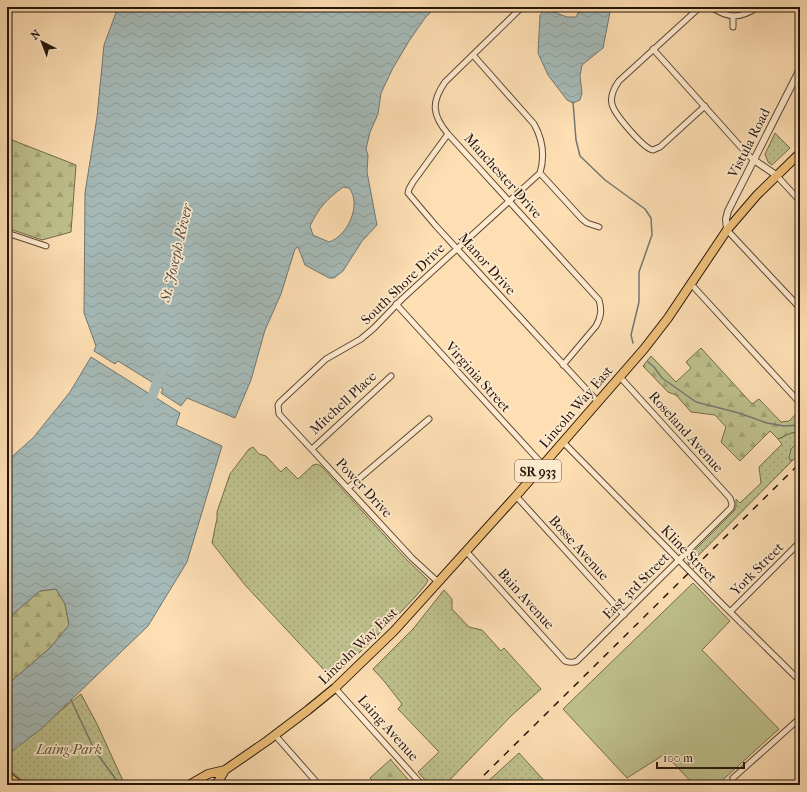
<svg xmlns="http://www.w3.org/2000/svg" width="807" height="792" font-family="'IM FELL French Canon',serif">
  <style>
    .grass { fill: url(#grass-dots); stroke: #726c4c }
    .forest { fill: url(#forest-firs); stroke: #726c4c }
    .pitch { fill: #bfc28e; stroke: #726c4c }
    .water { fill: url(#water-waves); stroke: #727873; fill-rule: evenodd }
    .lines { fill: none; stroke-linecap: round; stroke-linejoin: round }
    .stream { stroke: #727873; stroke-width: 1.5 }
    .river { stroke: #a5bab8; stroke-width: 10 }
    .minor-casing { stroke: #5c4835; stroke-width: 7 }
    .tertiary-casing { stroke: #5c4835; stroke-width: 8 }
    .primary-casing { stroke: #26150b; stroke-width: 10 }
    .trunk-casing { stroke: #26150b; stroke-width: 11 }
    .minor { stroke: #feeace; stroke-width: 5 }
    .tertiary { stroke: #feeace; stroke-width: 6 }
    .primary { stroke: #efc07a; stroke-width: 8 }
    .trunk { stroke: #efc07a; stroke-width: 9 }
    .rail { stroke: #26150b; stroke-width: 1.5; stroke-dasharray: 7 7; stroke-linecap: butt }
    .labels { text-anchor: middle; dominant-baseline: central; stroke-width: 3.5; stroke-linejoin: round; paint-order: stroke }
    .shield { fill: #feeace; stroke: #675546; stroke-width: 1 }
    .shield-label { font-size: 13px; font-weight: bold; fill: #26150b }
    .street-label { font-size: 14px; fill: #26150b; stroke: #feeace }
    .park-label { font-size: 14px; font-style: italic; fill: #5c5239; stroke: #feeace }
    .water-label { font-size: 15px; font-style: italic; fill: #524f48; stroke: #feeace }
  </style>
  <defs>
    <pattern id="grass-dots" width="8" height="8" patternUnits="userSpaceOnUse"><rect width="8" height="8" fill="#bfc28e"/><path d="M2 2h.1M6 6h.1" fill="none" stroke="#a4a679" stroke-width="1.8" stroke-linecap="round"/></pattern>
    <pattern id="forest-firs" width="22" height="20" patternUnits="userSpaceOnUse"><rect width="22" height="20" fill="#bfc28e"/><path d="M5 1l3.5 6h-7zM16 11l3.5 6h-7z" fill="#a4a679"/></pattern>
    <pattern id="water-waves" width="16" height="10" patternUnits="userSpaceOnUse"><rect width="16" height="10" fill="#a5bab8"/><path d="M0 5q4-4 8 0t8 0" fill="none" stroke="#8e9f9d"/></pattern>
  </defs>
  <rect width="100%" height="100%" fill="#fedfb4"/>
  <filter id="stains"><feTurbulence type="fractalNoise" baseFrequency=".005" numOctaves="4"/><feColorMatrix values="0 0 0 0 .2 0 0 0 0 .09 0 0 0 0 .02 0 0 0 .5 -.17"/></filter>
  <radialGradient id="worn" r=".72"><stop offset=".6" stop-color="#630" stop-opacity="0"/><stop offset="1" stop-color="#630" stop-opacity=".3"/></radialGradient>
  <path class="grass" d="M 775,133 L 790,148 L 772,165 L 768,162 L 765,154 Z
    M 800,431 L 800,440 L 791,449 L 790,460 L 793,460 L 689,565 L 687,559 L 688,557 L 734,511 L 736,507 L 736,499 L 740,503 L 761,483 L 759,467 L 782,444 L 778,439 L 791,433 Z
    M 253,447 L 259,454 L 266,456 L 281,472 L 286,467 L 298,479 L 313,465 L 317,464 L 321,466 L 406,559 L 428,580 C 427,589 355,657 343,668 L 340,669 L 335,665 L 326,672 L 245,585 L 212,543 L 217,518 L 217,512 L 230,474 L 249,449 Z
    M 444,590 L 452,599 L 452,609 L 469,627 L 482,630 L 501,651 L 504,648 L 541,689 L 511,716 L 445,785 L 429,785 L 418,772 L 439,752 L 398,709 L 402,704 L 384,681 L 373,669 L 413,629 Z
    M 81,694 L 97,724 L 124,783 L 127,785 L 28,785 L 7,768 L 7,754 Z
    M 519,753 L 548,785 L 484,785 Z"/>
  <path class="forest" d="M 7,138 L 76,165 L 71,232 L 42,240 L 7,228 Z
    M 701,348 L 752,404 L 759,399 L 781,422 L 789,421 L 800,410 L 800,431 L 791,433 L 778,439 L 770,431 L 740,461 L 721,442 L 726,427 L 715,415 L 691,412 L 676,395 L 668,392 L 643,366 L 651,356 L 676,382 L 691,368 L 686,362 Z
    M 800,440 L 800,454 L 793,460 L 790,460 L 789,458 L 791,449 Z
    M 56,589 L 65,604 L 69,625 L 51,647 L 7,685 L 7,622 L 14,613 L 40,591 Z
    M 391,759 L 391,760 L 413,785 L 376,785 L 370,778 Z"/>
  <path class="pitch" d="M 693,583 L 730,621 L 702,650 L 779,729 L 717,785 L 694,785 L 665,754 L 627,778 L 563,709 Z"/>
  <path class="water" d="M 118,7 L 443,7 L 432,11 L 425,18 L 409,41 L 393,68 L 381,93 L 378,114 L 370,132 L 366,149 L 368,155 L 367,172 L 377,225 L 362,241 L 343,271 L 334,278 L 329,278 L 305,265 L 298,247 L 295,249 L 281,294 L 265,330 L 251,380 L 235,418 L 187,398 L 181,406 L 161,393 L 163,389 L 118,361 L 115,364 L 94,351 L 96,346 L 84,313 L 85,193 L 97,117 L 104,45 ZM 343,187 L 349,188 C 362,204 348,236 329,242 L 313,235 L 310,226 C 320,206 326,200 343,187 Z
    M 581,7 L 611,7 L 603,48 L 582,65 L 580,76 L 582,93 L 580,100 L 573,103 L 567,100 L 548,75 L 538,53 L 540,15 L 545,9 L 567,17 L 576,17 Z
    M 91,357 L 180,413 L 176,425 L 222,446 L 187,562 L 148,626 L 41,729 L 7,755 L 7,685 L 51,647 L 69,625 L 65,604 L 56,589 L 40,591 L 14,613 L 7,622 L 7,461 L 33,438 L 70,392 Z"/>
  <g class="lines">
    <path class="stream" d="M 573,102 L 576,140 L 580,156 L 605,180 L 645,209 L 651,218 L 652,235 L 639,272 L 639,302 L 631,335 L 633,343
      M 648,362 L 654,367 L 662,378 L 696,402 L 739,413 L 767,423 L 784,426 L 800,425
      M 71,700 L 95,751 L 115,778 L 119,785"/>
    <path class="river" d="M 148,408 L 161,372"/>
    <defs>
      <path id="minor" d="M 522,7 L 445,82 C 431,102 432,115 448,134 L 599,300 C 602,310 601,317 596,326 L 563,365
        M 700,7 L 619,81 C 614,88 610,96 612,104 C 614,114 644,149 653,150 L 660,147 L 705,106
        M 711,7 C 729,19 740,19 758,7
        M 733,27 L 733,17
        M 653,49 L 748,155 L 754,160
        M 448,134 L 413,182 L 409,189 L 408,193 L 436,226 L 598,402
        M 540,173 L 582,219 L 587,223 L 599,227
        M 776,175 L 800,201
        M 727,230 L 800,308
        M 7,233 L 46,246
        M 691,284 L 800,403
        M 396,304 L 543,465
        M 563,442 L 718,600 L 800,681
        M 312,449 L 391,376
        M 348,488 L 429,419
        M 516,496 L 624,615
        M 466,551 L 565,661 C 570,663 573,663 577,661 L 731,508 L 732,504 L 730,498 L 620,377
        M 438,582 L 412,558 L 279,414 L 278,405 L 280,402 L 326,359 L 361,339 L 374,328 L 402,299 L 540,173 C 545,156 543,140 534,124 L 473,55
        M 730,612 L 800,542
        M 335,688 L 422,785
        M 275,735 L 319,785
        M 733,778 L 800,718"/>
      <path id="tertiary" d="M 754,160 L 776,175
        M 727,230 L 726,219 L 728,211 L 800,69"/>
      <path id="primary" d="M 189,785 L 208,774 L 225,770 L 267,741 L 308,710 L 335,688 L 394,631 L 516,496 L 644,349 L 668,318 L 727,230 L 757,195 L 800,153
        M 214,785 L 218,782 L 225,770"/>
      <path id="trunk" d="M 7,776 L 18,785"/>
    </defs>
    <use href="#minor" class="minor-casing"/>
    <use href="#tertiary" class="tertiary-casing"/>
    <use href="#primary" class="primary-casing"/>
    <use href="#trunk" class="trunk-casing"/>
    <use href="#minor" class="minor"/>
    <use href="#tertiary" class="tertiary"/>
    <use href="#primary" class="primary"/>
    <use href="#trunk" class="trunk"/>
    <path class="rail" d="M 474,785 L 800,463"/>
  </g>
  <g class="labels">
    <rect class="shield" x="515" y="460" width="46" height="22" rx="3"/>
    <g class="shield-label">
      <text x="538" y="471">SR 933</text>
    </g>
    <g class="street-label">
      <text transform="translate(749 143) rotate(-63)">Vistula Road</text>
      <text transform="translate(503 176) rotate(48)">Manchester Drive</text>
      <text transform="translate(487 264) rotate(48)">Manor Drive</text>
      <text transform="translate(403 284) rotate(-44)">South Shore Drive</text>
      <text transform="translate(478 377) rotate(48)">Virginia Street</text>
      <text transform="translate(343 403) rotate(-43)">Mitchell Place</text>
      <text transform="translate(576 407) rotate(-49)">Lincoln Way East</text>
      <text transform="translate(686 432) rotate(48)">Roseland Avenue</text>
      <text transform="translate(364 488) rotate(47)">Power Drive</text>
      <text transform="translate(579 548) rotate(48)">Bosse Avenue</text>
      <text transform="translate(689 554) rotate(46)">Kline Street</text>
      <text transform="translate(757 569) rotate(-45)">York Street</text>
      <text transform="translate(636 586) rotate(-45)">East 3rd Street</text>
      <text transform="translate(526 599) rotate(48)">Bain Avenue</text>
      <text transform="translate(358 646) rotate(-44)">Lincoln Way East</text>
      <text transform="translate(388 728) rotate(48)">Laing Avenue</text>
    </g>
    <g class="park-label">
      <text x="69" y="749">Laing Park</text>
    </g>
    <g class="water-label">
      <text transform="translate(176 253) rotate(-77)">St. Joseph River</text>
    </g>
  </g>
  <rect width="807" height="792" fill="none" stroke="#fedfb4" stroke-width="24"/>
  <rect x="8" y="8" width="791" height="776" fill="none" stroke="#26150b" stroke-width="2"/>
  <rect x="12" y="12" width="783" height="768" fill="none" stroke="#26150b"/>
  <g transform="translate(42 42) rotate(318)" stroke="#feeace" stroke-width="3" paint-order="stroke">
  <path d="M0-3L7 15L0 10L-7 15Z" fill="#26150b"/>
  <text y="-6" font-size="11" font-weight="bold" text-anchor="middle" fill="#26150b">N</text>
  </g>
  <path d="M657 762v6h87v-6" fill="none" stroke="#26150b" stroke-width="2"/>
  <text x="663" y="762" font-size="12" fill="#26150b" stroke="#feeace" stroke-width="3" paint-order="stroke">100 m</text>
  <rect width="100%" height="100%" filter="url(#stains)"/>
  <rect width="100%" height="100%" fill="url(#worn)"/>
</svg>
